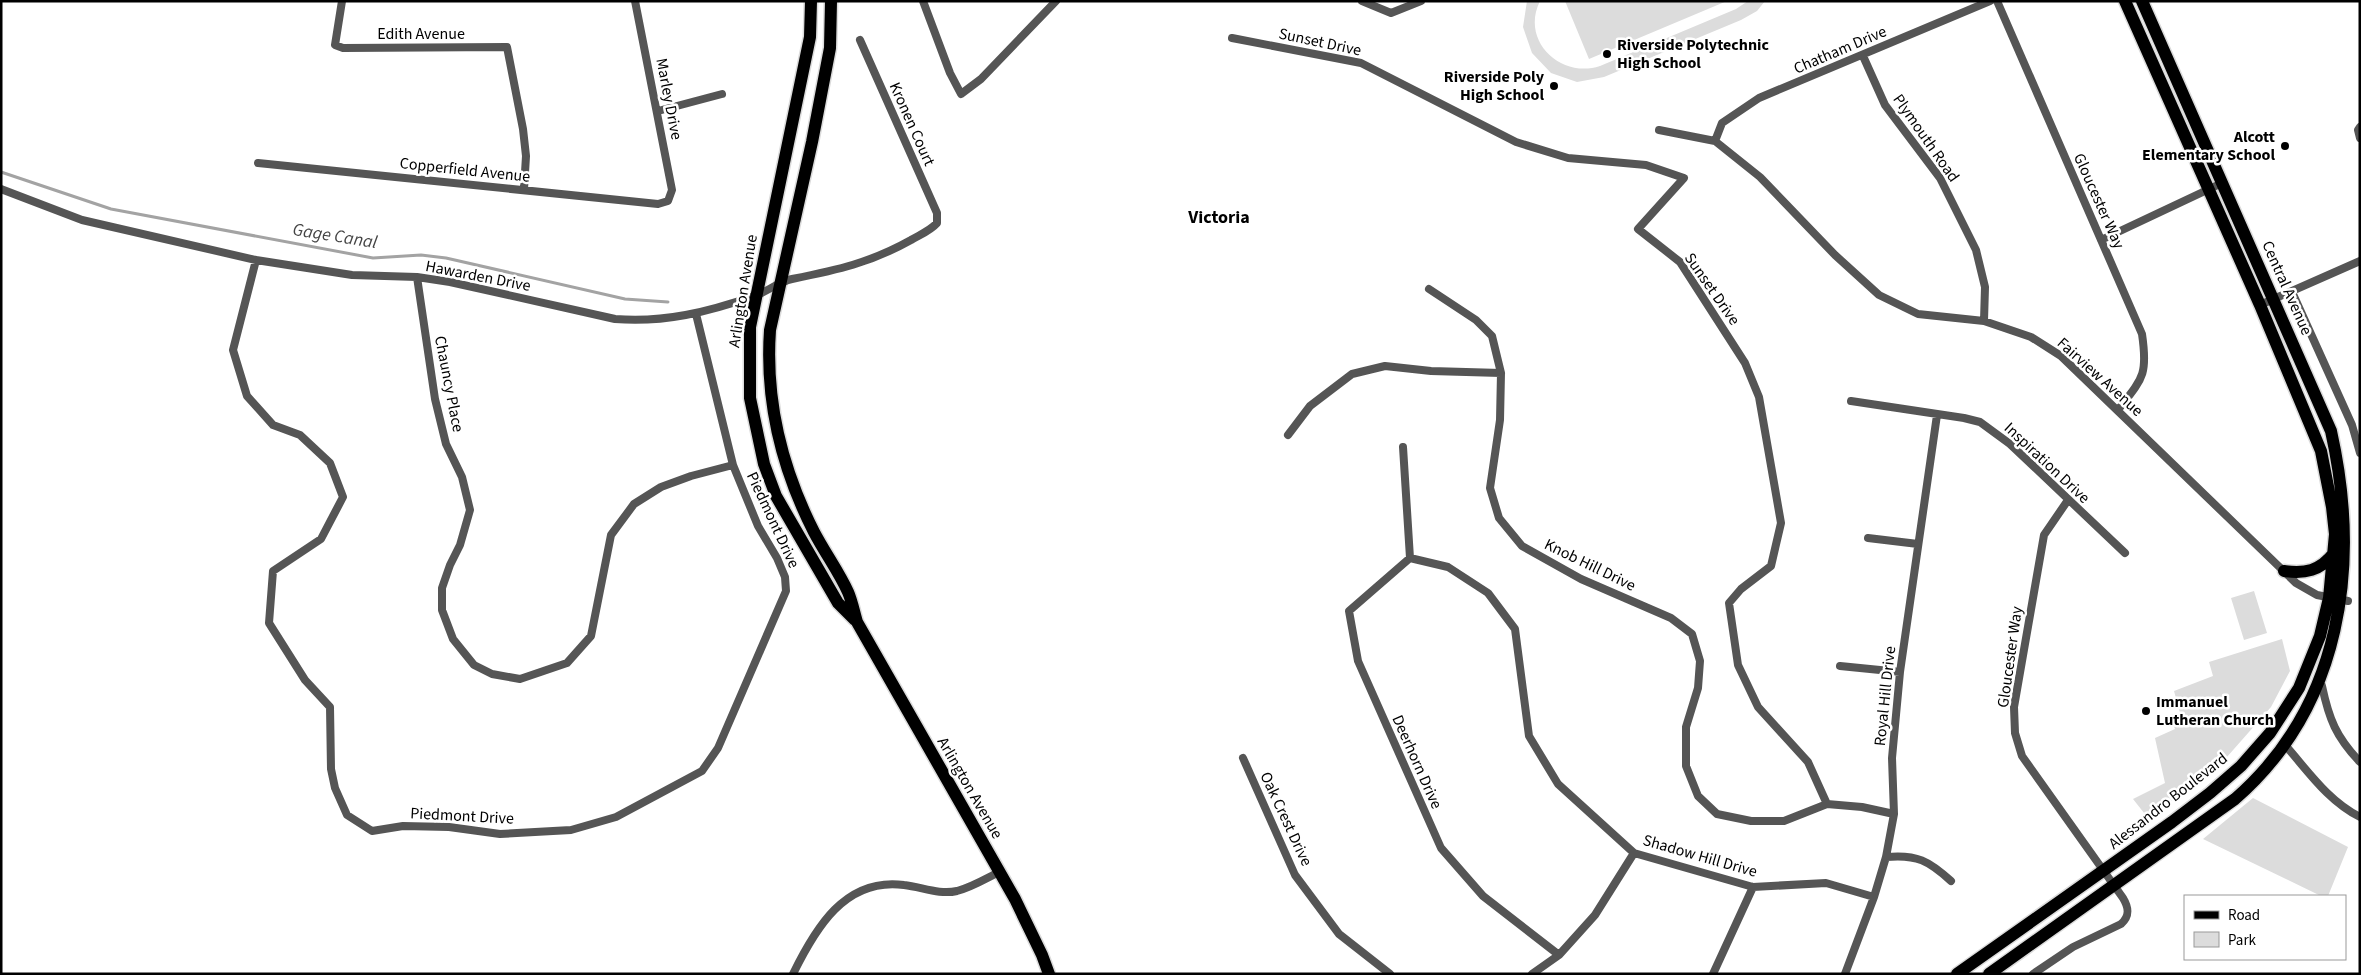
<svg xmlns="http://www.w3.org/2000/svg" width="2361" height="975" font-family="'Source Sans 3',sans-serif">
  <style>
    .green { fill: #dcdcdc }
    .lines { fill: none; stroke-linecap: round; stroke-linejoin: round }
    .stream { stroke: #a3a3a3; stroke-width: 3 }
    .primary-casing { stroke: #dbdbdb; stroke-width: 15 }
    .minor { stroke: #555; stroke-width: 8 }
    .primary { stroke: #000; stroke-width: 12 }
    .poi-dot { fill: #000; stroke: #fff; stroke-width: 2 }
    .labels { text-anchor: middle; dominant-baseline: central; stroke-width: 5; stroke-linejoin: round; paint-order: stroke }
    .street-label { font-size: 16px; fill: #000; stroke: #fff }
    .poi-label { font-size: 16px; font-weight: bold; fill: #000; stroke: #fff; text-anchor: start }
    .neighbourhood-label { font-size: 18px; font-weight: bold; fill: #000; stroke: #fff }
    .water-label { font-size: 18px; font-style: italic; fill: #444; stroke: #fff }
  </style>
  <rect width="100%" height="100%" fill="#fff"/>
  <path class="green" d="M 1527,1 L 1540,1 C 1520,41 1561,79 1600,66 L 1736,9 L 1748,1 L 1765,1 L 1757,11 L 1741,20 L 1604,77 L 1577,82 L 1551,73 L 1532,53 L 1523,27 Z
    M 1565,1 L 1727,1 L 1589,59 Z
    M 2254,591 L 2267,633 L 2244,640 L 2231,598 Z
    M 2282,639 L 2290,671 L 2271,707 L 2219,766 L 2148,818 L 2133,799 L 2165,783 L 2155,738 L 2175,729 L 2170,715 L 2180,713 L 2174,691 L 2213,676 L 2209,662 Z
    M 2253,798 L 2348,847 L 2328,896 L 2321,896 L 2203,839 Z"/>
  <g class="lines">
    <path class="stream" d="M 1,172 L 111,209 L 373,258 L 421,255 L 446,258 L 625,299 L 668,302"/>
    <defs>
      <path id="primary" d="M 811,1 L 810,37 L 750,327 L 750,398 L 764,464 L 776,496 L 838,603 L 855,620
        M 831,1 L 830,48 L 812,142 L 770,330 C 765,402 782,469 814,532 C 825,553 839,572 848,592 C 852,601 854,612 857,622 L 1015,899 L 1042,955 L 1049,974
        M 2284,571 C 2305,574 2320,571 2334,553
        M 1957,974 L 2172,822 L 2210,793 L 2241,766 L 2270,733 L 2299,688 L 2320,636 L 2329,598 L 2335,534 L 2332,507 L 2321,451 L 2260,305 L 2125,1
        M 1989,974 L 2235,799 C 2342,706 2361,565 2331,431 L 2142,1"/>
    </defs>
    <use href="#primary" class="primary-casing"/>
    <path class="minor" d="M 342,1 L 335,45 L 343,48 L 507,47 L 523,129 L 526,156 L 524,189
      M 923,1 L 950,73 L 961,94 L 981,79 L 1056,1
      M 1362,1 L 1391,13 L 1421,1
      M 1997,1 L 2142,334 C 2148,375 2143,378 2118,410
      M 1232,38 L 1361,63 L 1516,142 L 1568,158 L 1646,165 L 1684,178 L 1638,229 L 1680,262 L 1745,363 L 1759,397 L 1781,523 L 1771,566 L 1741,589 L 1729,603 L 1738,665 L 1758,707 L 1808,762 L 1827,804 L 1862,807 L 1894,814
      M 1863,56 L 1885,105 L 1940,178 L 1976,250 L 1985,287 L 1984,321
      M 658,111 L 722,94
      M 2360,127 L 2358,130 L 2360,138
      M 1659,130 L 1715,141 L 1760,177 L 1835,255 L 1879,295 L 1918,314 L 1984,321 L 2031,337 L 2061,356 L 2296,583 L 2317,595 L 2348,601
      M 1715,141 L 1722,123 L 1759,98 L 1990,1
      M 258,163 L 658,204 L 668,201 L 672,190 L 635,1
      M 1,189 L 82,220 L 256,260 L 352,275 L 417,277 L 450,282 L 615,319 C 664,323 708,312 754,296 C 767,292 778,282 792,279 C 837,270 870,263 911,240 C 919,235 930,231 937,223 L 937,213 L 860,40
      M 2101,240 L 2222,183
      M 256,260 L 233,350 L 247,396 L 273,425 L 300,435 L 330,463 L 343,497 L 321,539 L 273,571 L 269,623 L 305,680 L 330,707 L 331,769 L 335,788 L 347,815 L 372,831 L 403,826 L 449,827 L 500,834 L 571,830 L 616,817 L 702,771 L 718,748 L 786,591 L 785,577 L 777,558 L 758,526 L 733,465 L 696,314
      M 417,277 L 435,399 L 446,444 L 462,477 L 470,510 L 460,545 L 450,565 L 442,588 L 442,610 L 453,639 L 474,665 L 492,674 L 520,679 L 567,663 L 591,636 L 611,535 L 634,504 L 661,487 L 691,476 L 733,465
      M 1429,289 L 1476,320 L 1492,336 L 1501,373
      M 2292,292 L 2352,425 L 2360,453
      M 2260,305 L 2360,261
      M 1851,401 L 1964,418 L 1980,422 L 2010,444 L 2125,553
      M 1288,435 L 1310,406 L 1352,374 L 1385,366 L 1431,371 L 1501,373 L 1500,420 L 1490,488 L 1499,518 L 1522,546 L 1581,579 L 1671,618 L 1692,634 L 1700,661 L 1698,688 L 1686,727 L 1686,766 L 1698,796 L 1717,814 L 1751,821 L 1784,821 L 1827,804
      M 1403,447 L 1410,558 L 1448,567 L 1488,593 L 1515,629 L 1529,736 L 1558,784 L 1634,853 L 1753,887 L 1826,883 L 1874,897
      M 1868,538 L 1918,544
      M 1410,558 L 1349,611 L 1358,661 L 1441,848 L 1483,896 L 1559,955
      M 1840,666 L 1900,672
      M 2322,686 C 2329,719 2336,737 2360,762
      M 2285,745 C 2308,771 2328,801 2360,817
      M 1243,758 L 1295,875 L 1339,934 L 1390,974
      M 1886,857 C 1917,854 1929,861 1951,881
      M 793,974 C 815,929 845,877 904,885 C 922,887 939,895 957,891 C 972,887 985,879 999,872
      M 1532,974 L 1559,955 L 1595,915 L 1634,853
      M 1713,974 L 1753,887
      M 1845,974 L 1874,897 L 1886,857 L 1894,814 L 1892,758 L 1900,672 L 1937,415
      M 2033,974 L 2073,947 L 2121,924 C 2130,916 2129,908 2123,898 L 2022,756 L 2015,733 L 2014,707 L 2044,535 L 2068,500"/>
    <use href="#primary" class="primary"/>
  </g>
  <g class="poi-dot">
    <circle cx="1607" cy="54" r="5"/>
    <circle cx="1554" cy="86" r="5"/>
    <circle cx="2285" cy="146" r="5"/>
    <circle cx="2146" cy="711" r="5"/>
  </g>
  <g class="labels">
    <g class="street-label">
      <text x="421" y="34">Edith Avenue</text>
      <text transform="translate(1320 42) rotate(12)">Sunset Drive</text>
      <text transform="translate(1840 50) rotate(-23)">Chatham Drive</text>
      <text transform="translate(669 99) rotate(79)">Marley Drive</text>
      <text transform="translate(912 124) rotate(66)">Kronen Court</text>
      <text transform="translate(1926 138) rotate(55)">Plymouth Road</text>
      <text transform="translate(465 170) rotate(6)">Copperfield Avenue</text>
      <text transform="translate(2099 201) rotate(66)">Gloucester Way</text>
      <text transform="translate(478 276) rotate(11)">Hawarden Drive</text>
      <text transform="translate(2287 288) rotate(66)">Central Avenue</text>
      <text transform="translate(1712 289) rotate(55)">Sunset Drive</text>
      <text transform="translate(743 291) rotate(-81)">Arlington Avenue</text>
      <text transform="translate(2100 377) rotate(42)">Fairview Avenue</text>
      <text transform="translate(449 384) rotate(79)">Chauncy Place</text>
      <text transform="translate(2047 463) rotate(43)">Inspiration Drive</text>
      <text transform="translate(773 520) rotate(65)">Piedmont Drive</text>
      <text transform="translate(1590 565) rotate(26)">Knob Hill Drive</text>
      <text transform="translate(2010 657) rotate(-82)">Gloucester Way</text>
      <text transform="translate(1885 696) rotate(-84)">Royal Hill Drive</text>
      <text transform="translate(1417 762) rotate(66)">Deerhorn Drive</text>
      <text transform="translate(970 788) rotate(60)">Arlington Avenue</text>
      <text transform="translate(2168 801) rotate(-38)">Alessandro Boulevard</text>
      <text transform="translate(462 816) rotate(3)">Piedmont Drive</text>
      <text transform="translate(1286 819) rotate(65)">Oak Crest Drive</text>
      <text transform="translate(1700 856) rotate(16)">Shadow Hill Drive</text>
    </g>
    <g class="poi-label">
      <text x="1617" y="45">Riverside Polytechnic<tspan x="1617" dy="18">High School</tspan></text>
      <text x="1544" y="77" text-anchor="end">Riverside Poly<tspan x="1544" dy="18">High School</tspan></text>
      <text x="2275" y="137" text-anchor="end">Alcott<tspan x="2275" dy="18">Elementary School</tspan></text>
      <text x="2156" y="702">Immanuel<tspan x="2156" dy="18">Lutheran Church</tspan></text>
    </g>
    <g class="neighbourhood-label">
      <text x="1219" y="217">Victoria</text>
    </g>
    <g class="water-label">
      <text transform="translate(335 236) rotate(9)">Gage Canal</text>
    </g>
  </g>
  <rect width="2361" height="975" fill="none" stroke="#000000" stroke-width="5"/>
  <rect x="2184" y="895" width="162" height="65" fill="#ffffff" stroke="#999999"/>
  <rect x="2194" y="911" width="25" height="8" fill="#000000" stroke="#999999"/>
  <text x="2228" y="920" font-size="15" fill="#000000">Road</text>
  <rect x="2194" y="932" width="25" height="15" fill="#dcdcdc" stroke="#999999"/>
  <text x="2228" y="945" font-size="15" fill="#000000">Park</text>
</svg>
